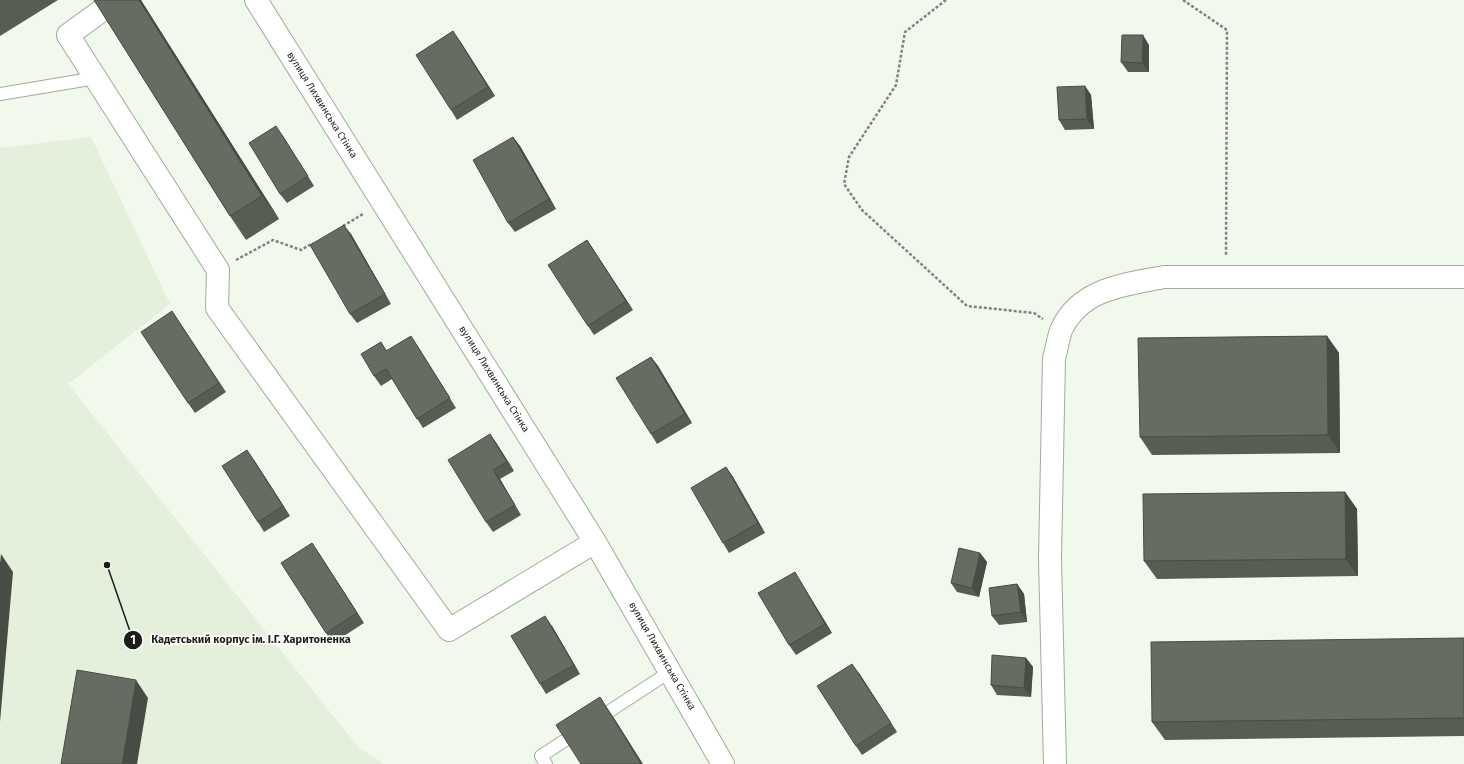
<svg xmlns="http://www.w3.org/2000/svg" width="1464" height="764" font-family="'Fira Sans',sans-serif">
  <style>
    .built { fill: #e4efdc }
    .lines { fill: none; stroke-linecap: round; stroke-linejoin: round }
    .service-casing { stroke: #a2a99d; stroke-width: 14 }
    .minor-casing { stroke: #a2a99d; stroke-width: 24 }
    .path { stroke: #7f847c; stroke-width: 2.5; stroke-dasharray: 3 2; stroke-linecap: butt }
    .service { stroke: #fff; stroke-width: 12 }
    .minor { stroke: #fff; stroke-width: 22 }
    .wall { fill: #585d53 }
    .shaded-wall { fill: #474c44 }
    .building { fill: #666c61; stroke: #474c44 }
    .labels { text-anchor: middle; dominant-baseline: central; stroke-width: 3.5; stroke-linejoin: round; paint-order: stroke }
    .street-label { font-size: 10px; fill: #1c1e1a; stroke: #fff }
    .leader { fill: none; stroke: #1c1e1a; stroke-width: 1.5 }
    .callout-dot { fill: #1c1e1a; stroke: #fff; stroke-width: 1.5 }
    .mark-label { font-size: 12px; text-anchor: middle; font-weight: bold; fill: #fff }
    .callout-label { font-size: 11px; text-anchor: middle; font-weight: bold; fill: #1c1e1a; stroke: #fff; stroke-width: 3.5; stroke-linejoin: round; paint-order: stroke }
  </style>
  <rect width="100%" height="100%" fill="#f1f9ec"/>
  <path class="built" d="M 91,137 L 170,304 L 68,384 L 358,747 L 384,764 L 0,764 L 0,148 Z"/>
  <g class="lines">
    <defs>
      <path id="service" d="M 0,94 L 96,78
        M 596,720 L 671,671
        M 546,764 L 541,756 L 579,731"/>
      <path id="minor" d="M 116,0 L 68,35 L 218,270 L 217,308 L 449,630 L 595,542
        M 256,0 L 595,542 L 723,764
        M 1055,764 L 1050,559 L 1054,358 C 1057,349 1058,337 1062,328 C 1082,288 1124,285 1164,277 L 1464,277"/>
    </defs>
    <use href="#service" class="service-casing"/>
    <use href="#minor" class="minor-casing"/>
    <path class="path" d="M 946,0 L 905,32 L 896,85 L 849,157 L 844,184 L 862,210 L 967,306 L 1034,313 L 1043,319
      M 1183,0 L 1227,30 L 1226,255
      M 343,226 L 363,214
      M 236,260 L 273,240 L 301,250 L 313,243"/>
    <use href="#service" class="service"/>
    <use href="#minor" class="minor"/>
  </g>
  <path class="wall" d="M 0,0 L 58,0 L 0,36 Z
    M 94,0 L 141,0 L 279,219 L 246,240 L 230,216 Z
    M 460,41 L 495,96 L 457,120 L 451,110 Z
    M 1149,45 L 1149,72 L 1128,72 L 1121,62 Z
    M 1085,86 L 1091,95 L 1094,129 L 1065,130 L 1059,120 Z
    M 283,136 L 314,186 L 287,203 L 280,194 Z
    M 513,137 L 520,146 L 556,209 L 515,232 L 508,223 Z
    M 351,234 L 391,304 L 357,323 L 350,314 Z
    M 587,240 L 633,310 L 594,335 L 588,326 Z
    M 172,311 L 226,392 L 195,413 L 188,403 Z
    M 1327,336 L 1339,353 L 1340,453 L 1152,455 L 1140,437 Z
    M 381,342 L 387,351 L 417,345 L 456,408 L 423,428 L 392,379 L 381,386 L 374,376 Z
    M 651,357 L 658,366 L 692,423 L 657,444 L 651,434 Z
    M 490,434 L 497,444 L 514,471 L 500,479 L 521,515 L 493,532 L 486,522 Z
    M 254,460 L 290,516 L 264,532 L 258,522 Z
    M 726,467 L 733,477 L 765,533 L 729,553 L 723,543 Z
    M 1345,492 L 1357,509 L 1358,576 L 1157,579 L 1144,561 Z
    M 312,543 L 364,623 L 333,643 L 326,633 Z
    M 980,553 L 987,562 L 979,597 L 957,592 L 951,583 Z
    M 801,582 L 832,633 L 796,655 L 789,645 Z
    M 1017,584 L 1024,594 L 1027,622 L 999,625 L 992,616 Z
    M 552,626 L 580,674 L 546,694 L 540,684 Z
    M 1464,638 L 1464,736 L 1165,740 L 1152,722 Z
    M 1026,658 L 1033,667 L 1031,697 L 997,695 L 991,685 Z
    M 859,673 L 897,732 L 862,755 L 856,746 Z"/>
  <path class="shaded-wall" d="M 139,0 L 141,0 L 142,2 L 279,219 L 262,196 Z
    M 453,31 L 460,41 L 495,96 L 488,87 Z
    M 1143,35 L 1149,45 L 1149,72 L 1142,63 Z
    M 1085,86 L 1091,95 L 1094,129 L 1087,119 Z
    M 276,126 L 283,136 L 314,186 L 308,176 Z
    M 513,137 L 520,146 L 556,209 L 549,199 Z
    M 344,225 L 351,234 L 391,304 L 385,294 Z
    M 587,240 L 593,249 L 633,310 L 626,301 Z
    M 1327,336 L 1339,353 L 1340,453 L 1328,435 Z
    M 651,357 L 658,366 L 692,423 L 685,414 Z
    M 490,434 L 497,444 L 514,471 L 507,462 Z
    M 247,450 L 254,460 L 290,516 L 283,506 Z
    M 726,467 L 733,477 L 765,533 L 758,523 Z
    M 493,470 L 500,479 L 521,515 L 515,505 Z
    M 1345,492 L 1357,509 L 1358,576 L 1346,559 Z
    M 312,543 L 319,553 L 364,623 L 357,613 Z
    M 980,553 L 987,562 L 979,597 L 972,588 Z
    M 1,554 L 13,572 L 0,722 L 0,563 Z
    M 795,572 L 801,582 L 832,633 L 825,624 Z
    M 1017,584 L 1024,594 L 1027,622 L 1021,612 Z
    M 545,616 L 552,626 L 580,674 L 574,665 Z
    M 1026,658 L 1033,667 L 1031,697 L 1024,688 Z
    M 852,664 L 859,673 L 897,732 L 891,723 Z
    M 136,680 L 148,698 L 137,764 L 122,764 Z
    M 600,697 L 616,721 L 643,764 L 641,764 Z"/>
  <path class="building" d="M 94,0 L 139,0 L 262,196 L 230,216 Z
    M 453,31 L 488,87 L 451,110 L 416,55 Z
    M 1122,35 L 1143,35 L 1142,63 L 1121,62 Z
    M 1085,86 L 1087,119 L 1059,120 L 1057,87 Z
    M 276,126 L 308,176 L 280,194 L 249,143 Z
    M 513,137 L 549,199 L 508,223 L 473,160 Z
    M 344,225 L 385,294 L 350,314 L 310,245 Z
    M 587,240 L 626,301 L 588,326 L 548,265 Z
    M 172,311 L 219,383 L 188,403 L 141,332 Z
    M 411,336 L 450,398 L 417,419 L 386,369 L 374,376 L 361,354 L 381,342 L 386,351 Z
    M 1327,336 L 1328,435 L 1140,437 L 1138,338 Z
    M 651,357 L 685,414 L 651,434 L 616,378 Z
    M 490,434 L 507,462 L 493,470 L 515,505 L 486,522 L 448,460 Z
    M 247,450 L 283,506 L 258,522 L 222,466 Z
    M 726,467 L 758,523 L 723,543 L 691,488 Z
    M 1345,492 L 1346,559 L 1144,561 L 1143,494 Z
    M 312,543 L 357,613 L 326,633 L 281,563 Z
    M 959,548 L 980,553 L 972,588 L 951,583 Z
    M 795,572 L 825,624 L 789,645 L 758,593 Z
    M 1017,584 L 1021,612 L 992,616 L 989,588 Z
    M 545,616 L 574,665 L 540,684 L 511,636 Z
    M 1464,638 L 1464,718 L 1152,722 L 1151,642 Z
    M 992,655 L 1026,658 L 1024,688 L 991,685 Z
    M 852,664 L 891,723 L 856,746 L 817,686 Z
    M 77,670 L 136,680 L 122,764 L 61,764 Z
    M 600,697 L 641,764 L 581,764 L 556,725 Z"/>
  <g class="labels">
    <g class="street-label">
      <text transform="translate(322 105) rotate(58)">вулиця Лихвинська Стінка</text>
      <text transform="translate(494 379) rotate(58)">вулиця Лихвинська Стінка</text>
      <text transform="translate(662 656) rotate(60)">вулиця Лихвинська Стінка</text>
    </g>
  </g>
  <path class="leader" d="M107 565L133 640"/>
  <g class="callout-dot">
    <circle cx="107" cy="565" r="4"/>
    <circle cx="133" cy="640" r="10"/>
  </g>
  <g class="mark-label">
    <text x="133" y="644">1</text>
  </g>
  <g class="callout-label">
    <text x="251" y="643">Кадетський корпус ім. І.Г. Харитоненка</text>
  </g>
</svg>
